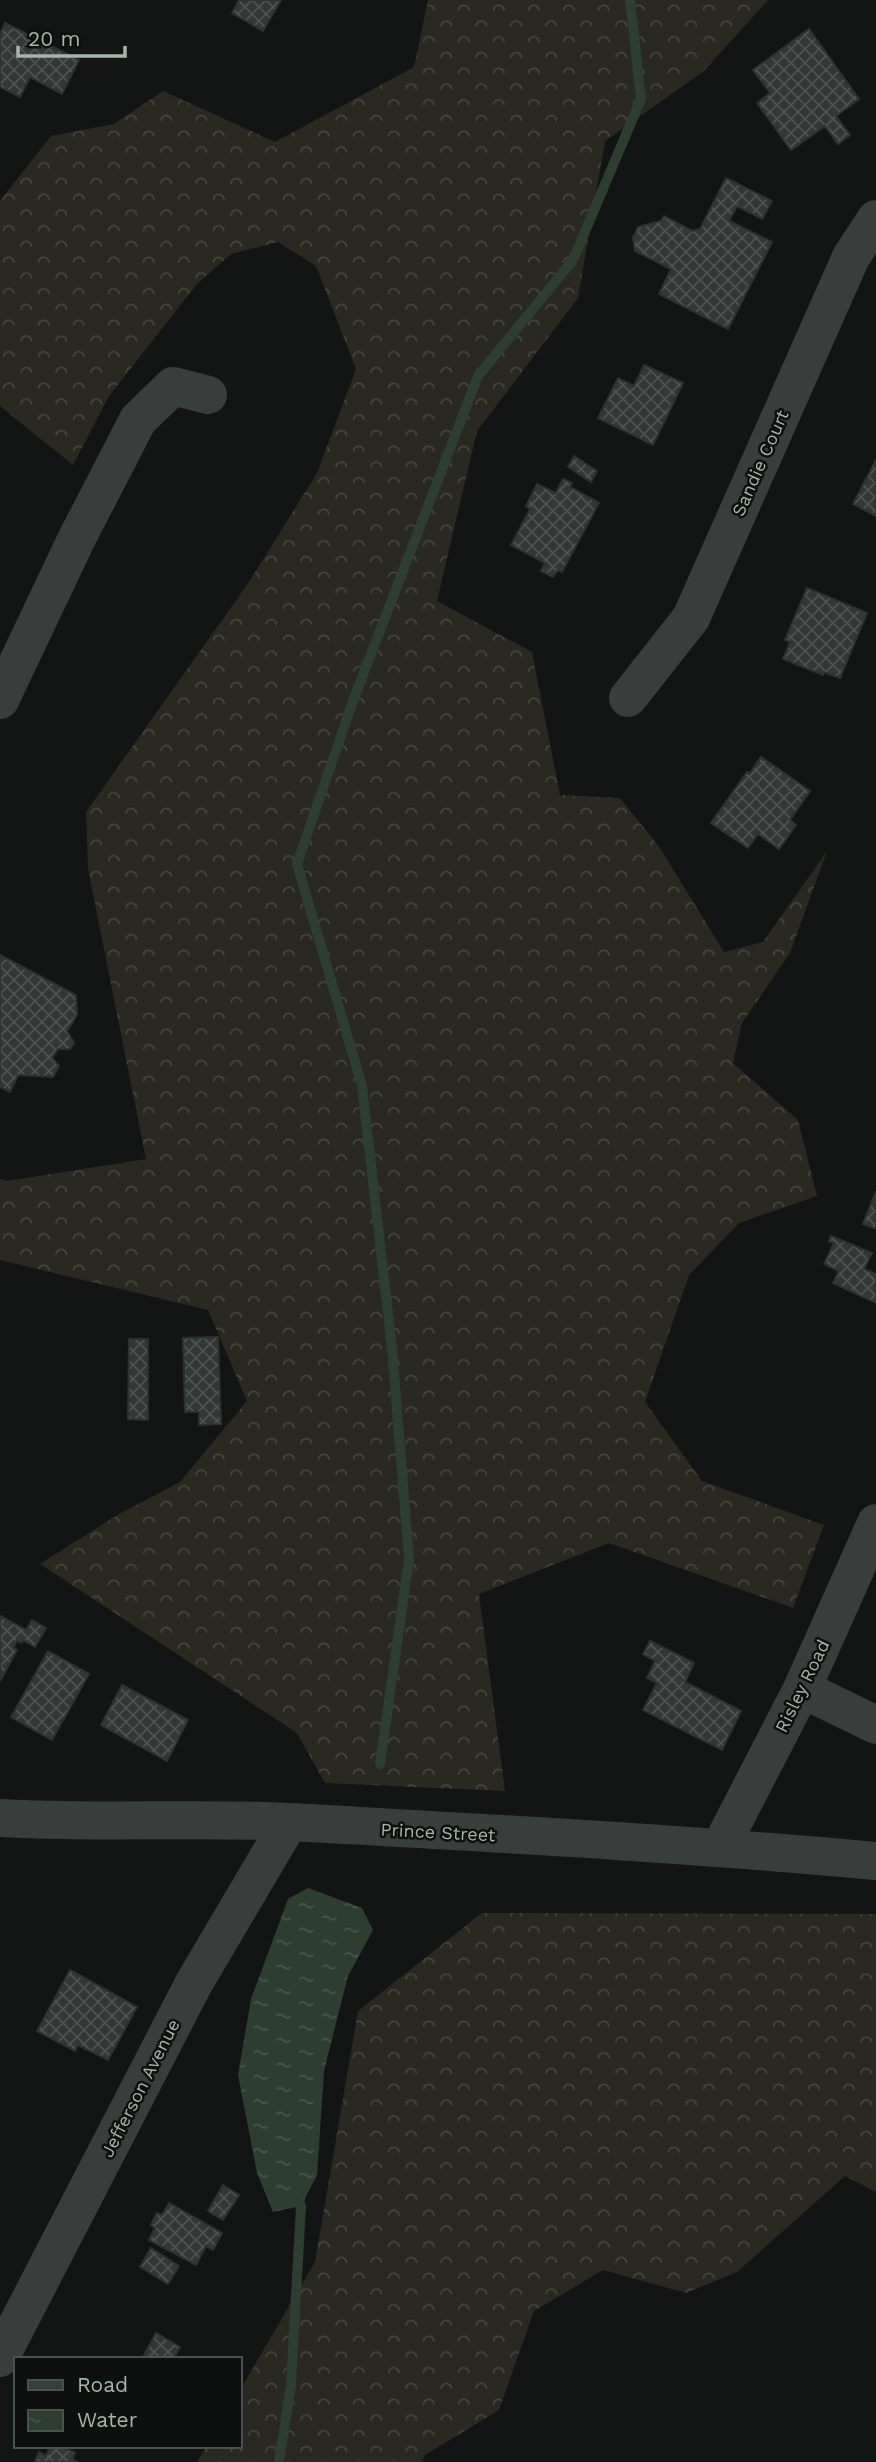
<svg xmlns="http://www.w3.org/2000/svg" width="876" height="2462" font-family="'Work Sans',sans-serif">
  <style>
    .forest { fill: url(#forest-crowns) }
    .water { fill: url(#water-ripples) }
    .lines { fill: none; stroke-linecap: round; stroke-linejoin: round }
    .stream { stroke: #2d3d30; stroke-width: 10 }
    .building { fill: url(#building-cross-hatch); stroke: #2d312f; stroke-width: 2 }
    .minor { stroke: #393e3c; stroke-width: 38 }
    .tertiary { stroke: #393e3c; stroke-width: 38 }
    .labels { text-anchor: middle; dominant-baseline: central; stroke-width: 5; stroke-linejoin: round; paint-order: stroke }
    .street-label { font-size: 18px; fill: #a5b5ab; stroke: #0e100f }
  </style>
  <defs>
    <pattern id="forest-crowns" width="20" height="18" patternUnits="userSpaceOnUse" patternTransform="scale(1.75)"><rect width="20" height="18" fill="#292821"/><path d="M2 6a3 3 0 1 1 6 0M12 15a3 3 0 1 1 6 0" fill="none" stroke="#45453f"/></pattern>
    <pattern id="water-ripples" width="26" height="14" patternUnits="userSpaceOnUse" patternTransform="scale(1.75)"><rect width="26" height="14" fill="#2d3d30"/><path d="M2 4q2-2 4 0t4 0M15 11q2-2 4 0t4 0" fill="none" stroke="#48574b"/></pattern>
    <pattern id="building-cross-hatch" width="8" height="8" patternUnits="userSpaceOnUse" patternTransform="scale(1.75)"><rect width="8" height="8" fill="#333735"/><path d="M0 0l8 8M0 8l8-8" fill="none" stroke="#4e5250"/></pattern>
  </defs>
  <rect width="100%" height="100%" fill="#131514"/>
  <path class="forest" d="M 428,0 L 768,0 L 704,71 L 605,141 L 578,298 L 477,431 L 437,601 L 532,652 L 560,795 L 620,798 L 660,848 L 724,952 L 763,942 L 827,851 L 790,953 L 742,1023 L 733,1063 L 798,1120 L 817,1196 L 739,1223 L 689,1275 L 645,1402 L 702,1481 L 824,1525 L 793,1608 L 609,1543 L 479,1594 L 505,1791 L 325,1783 L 297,1733 L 40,1564 L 119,1514 L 180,1482 L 247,1401 L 208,1310 L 0,1260 L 0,1179 L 7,1181 L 146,1159 L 88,869 L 86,812 L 249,582 L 317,473 L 356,369 L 316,266 L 278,242 L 231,254 L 197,284 L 109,396 L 73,465 L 0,406 L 0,201 L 51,136 L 114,124 L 163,91 L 275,142 L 414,67 Z
    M 482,1913 L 876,1914 L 876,2192 L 845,2176 L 737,2272 L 686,2293 L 603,2270 L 534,2311 L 499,2410 L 425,2455 L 422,2462 L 197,2462 L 207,2446 L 240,2446 L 240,2390 L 315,2262 L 358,2011 Z"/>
  <path class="water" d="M 308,1888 L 362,1908 L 373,1930 L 348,1976 L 324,2071 L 317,2175 L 301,2206 L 273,2212 L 257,2173 L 238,2075 L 251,1999 L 288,1899 Z"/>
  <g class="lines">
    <path class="stream" d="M 380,1764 L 409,1559 L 392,1348 L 362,1086 L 297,864 L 353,701 L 478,376 L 573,260 L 641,99 L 630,0
      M 279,2462 L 291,2385 L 301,2206 L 297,2194"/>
  </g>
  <path class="building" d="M 239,0 L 281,0 L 263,31 L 232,13 Z
    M 5,23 L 79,60 L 62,94 L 30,77 L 20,97 L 0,87 L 0,34 Z
    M 809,29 L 859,99 L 836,116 L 850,135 L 838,144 L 825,126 L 791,150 L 757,103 L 770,93 L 753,70 Z
    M 726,178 L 772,201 L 762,219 L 737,206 L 729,221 L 772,242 L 728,329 L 659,294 L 671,269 L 635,251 L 633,238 L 638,227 L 661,221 L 664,216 L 692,231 L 700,229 Z
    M 644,365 L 683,383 L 653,445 L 598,418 L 618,378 L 634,386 Z
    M 574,456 L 597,471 L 591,482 L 568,467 Z
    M 876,460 L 876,516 L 853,504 Z
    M 563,479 L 572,483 L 570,487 L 599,503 L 562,572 L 558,570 L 553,577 L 541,571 L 545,563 L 511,545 L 530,509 L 526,506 L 537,484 L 556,493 Z
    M 807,588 L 867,613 L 840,678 L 824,672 L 823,675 L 783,659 L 790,642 L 785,640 Z
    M 761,757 L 810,791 L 790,820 L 796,825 L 779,849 L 758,834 L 748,848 L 711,823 L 747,772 L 750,773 Z
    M 0,955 L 76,995 L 77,1015 L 67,1031 L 74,1043 L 70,1049 L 58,1049 L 52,1058 L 59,1066 L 53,1077 L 18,1075 L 10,1092 L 0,1087 Z
    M 876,1191 L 876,1229 L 863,1224 Z
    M 831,1236 L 872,1253 L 864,1269 L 876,1274 L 876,1303 L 833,1283 L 839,1271 L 824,1264 L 834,1243 L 829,1241 Z
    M 218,1337 L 221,1424 L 199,1425 L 199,1412 L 185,1412 L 183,1338 Z
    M 129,1339 L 148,1339 L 148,1420 L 128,1419 Z
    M 0,1616 L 26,1630 L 32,1620 L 46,1628 L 35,1647 L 23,1640 L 21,1643 L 17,1640 L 13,1648 L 17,1650 L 0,1681 Z
    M 650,1641 L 694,1663 L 685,1682 L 741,1711 L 722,1750 L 643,1710 L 657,1683 L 647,1678 L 655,1661 L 643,1654 Z
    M 48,1651 L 89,1674 L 52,1740 L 11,1717 Z
    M 122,1685 L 188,1720 L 167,1761 L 101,1725 Z
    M 70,1970 L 137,2007 L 108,2060 L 78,2045 L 75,2051 L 37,2031 Z
    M 223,2185 L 239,2195 L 223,2220 L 208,2211 Z
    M 169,2203 L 222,2233 L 213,2250 L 206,2246 L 196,2265 L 149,2240 L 155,2228 L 151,2225 L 157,2213 L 162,2215 Z
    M 151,2248 L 179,2266 L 168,2284 L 140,2267 Z
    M 156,2333 L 180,2347 L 173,2359 L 142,2359 Z
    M 51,2446 L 61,2446 L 75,2453 L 72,2459 L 77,2462 L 35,2462 L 39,2452 L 46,2456 Z"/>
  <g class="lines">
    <path class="minor" d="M 628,698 L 691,618 L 851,257 L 876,219
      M 0,700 L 76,540 L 138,420 L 173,386 L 208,395
      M 802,1689 L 876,1725
      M 721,1846 L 802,1689 L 876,1523
      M 0,2358 L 194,1983 L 289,1822"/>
    <path class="tertiary" d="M 0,1818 C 97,1824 194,1817 291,1822 C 486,1833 681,1843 876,1861"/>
  </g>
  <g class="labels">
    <g class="street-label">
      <text transform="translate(760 463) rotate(-66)">Sandie Court</text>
      <text transform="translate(802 1686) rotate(-64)">Risley Road</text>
      <text transform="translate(438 1832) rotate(3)">Prince Street</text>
      <text transform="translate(140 2088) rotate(-63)">Jefferson Avenue</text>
    </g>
  </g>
  <rect x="14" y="2357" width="228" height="91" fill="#0e100f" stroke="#4a524d" stroke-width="2"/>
  <rect x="28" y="2380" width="35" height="10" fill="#393e3c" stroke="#4a524d" stroke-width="2"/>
  <text x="77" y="2392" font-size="21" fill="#a5b5ab">Road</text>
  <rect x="28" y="2410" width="35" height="21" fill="url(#water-ripples)" stroke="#4a524d" stroke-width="2"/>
  <text x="77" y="2427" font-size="21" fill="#a5b5ab">Water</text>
  <path d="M18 46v10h107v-10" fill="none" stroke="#a5b5ab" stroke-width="3.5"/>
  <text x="28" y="46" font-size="21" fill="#a5b5ab" stroke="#0e100f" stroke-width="5" paint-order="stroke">20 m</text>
</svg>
